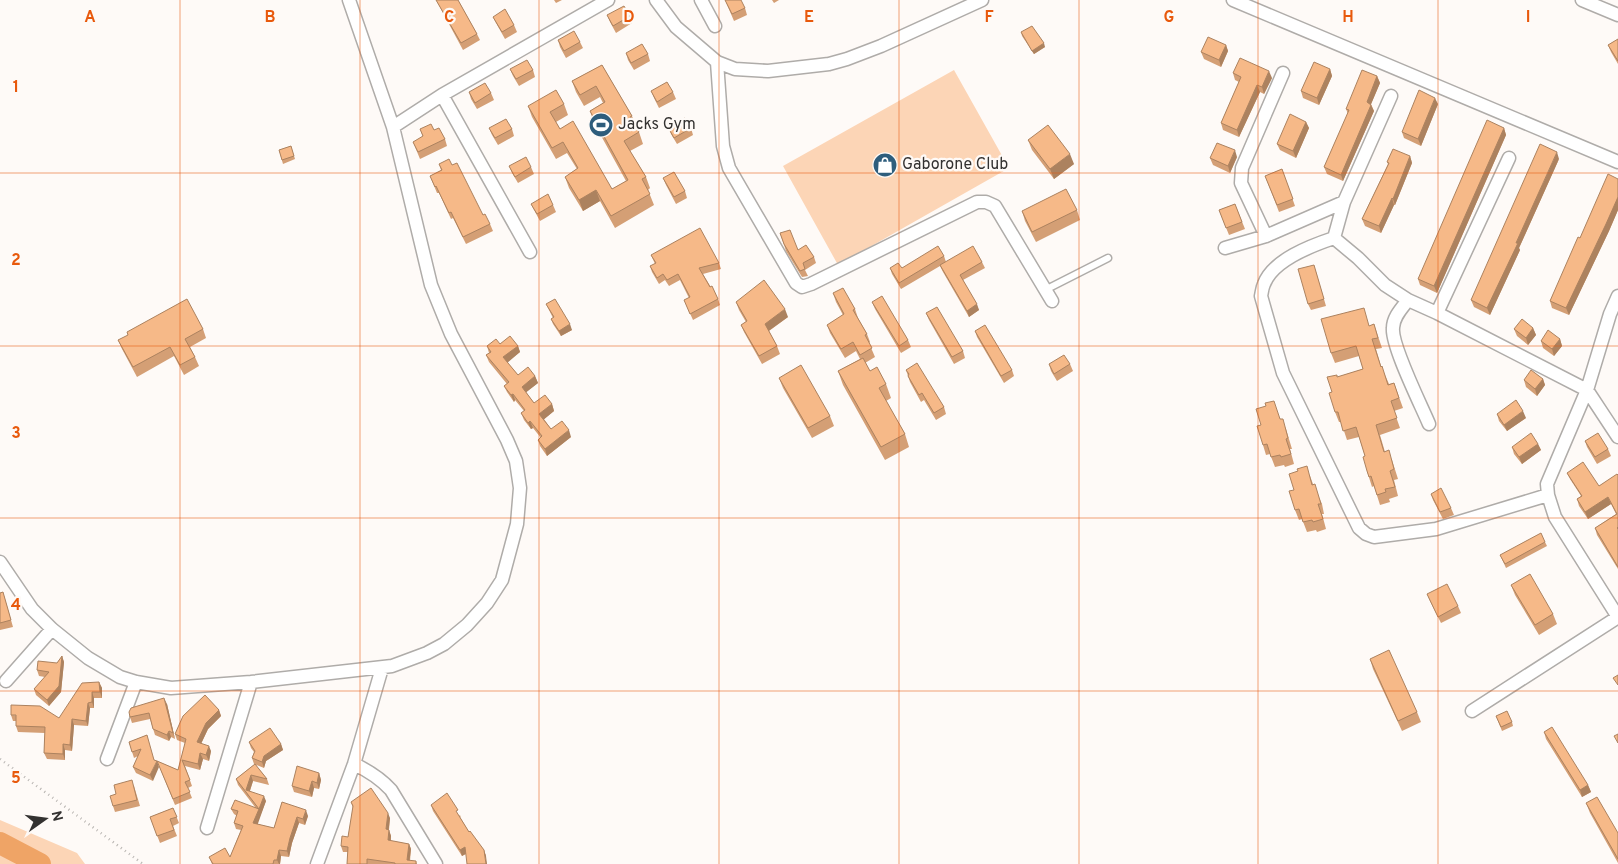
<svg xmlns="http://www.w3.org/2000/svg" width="1618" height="864" font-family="Overpass,sans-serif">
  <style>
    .green { fill: #fcd5b6 }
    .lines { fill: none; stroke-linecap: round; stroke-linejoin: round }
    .river { stroke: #efa466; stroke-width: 22 }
    .lane-casing { stroke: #afaca9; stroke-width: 9 }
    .street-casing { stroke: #afaca9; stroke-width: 15 }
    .path { stroke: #b7b4b1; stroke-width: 2.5; stroke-dasharray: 1 4; stroke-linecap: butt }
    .lane { stroke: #fff; stroke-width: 6 }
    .street { stroke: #fff; stroke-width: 12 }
    .wall { fill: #d49f75 }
    .shaded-wall { fill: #ac825f }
    .building { fill: #f6b988; stroke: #ac825f }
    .grid { fill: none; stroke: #e8590c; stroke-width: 1; stroke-opacity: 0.55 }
    .labels { text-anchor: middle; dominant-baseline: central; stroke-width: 4.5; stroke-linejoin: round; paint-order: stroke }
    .poi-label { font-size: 16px; fill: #333130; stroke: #fefaf7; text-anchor: start }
    .grid-label { font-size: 16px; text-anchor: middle; font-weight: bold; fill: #e8590c; stroke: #fefaf7; stroke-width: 4.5; stroke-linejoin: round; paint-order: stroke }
  </style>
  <rect width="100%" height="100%" fill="#fefaf7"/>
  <path class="green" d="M 954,70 L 1009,168 L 838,265 L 783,166 Z
    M 0,820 L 77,853 L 85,864 L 0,864 Z"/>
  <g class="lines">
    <path class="river" d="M 0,843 L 40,864"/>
    <defs>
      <path id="lane" d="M 1045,290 L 1108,258"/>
      <path id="street" d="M 656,0 L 676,27 L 717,62 L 735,69 L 768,71 L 829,64 L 847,59 L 881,46 L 982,0
        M 701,0 L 715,26
        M 1233,0 L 1618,162
        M 1582,0 L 1618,15
        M 717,62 L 723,146 L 729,168 L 796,283 L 802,287 L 811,284 L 977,202 L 986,202 L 995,206 L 1052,301
        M 442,95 L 530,252
        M 393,127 L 442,95 L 608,0
        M 1344,202 L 1334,238 L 1358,258 L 1385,285 L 1408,300 L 1437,313 L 1587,390 L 1618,437
        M 1266,236 L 1241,183 L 1242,168 L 1283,73
        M 1334,238 C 1310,246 1273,260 1264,284 C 1262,288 1262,292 1261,296 L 1283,373 L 1359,528 L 1366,534 L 1374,537 L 1436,529 L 1548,495
        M 1225,248 L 1266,236 L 1344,202 L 1391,96
        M 1408,300 C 1402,308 1393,317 1393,328 C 1391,345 1421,405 1429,424
        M 1437,313 L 1509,158
        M 0,562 L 32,609 L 52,629 L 88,658 L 120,677 L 136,682 L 171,688 L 251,682 L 392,666 L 427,653 L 444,644 L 467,625 L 487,603 L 502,580 L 517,524 L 520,488 L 516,461 L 507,440 L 451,334 L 431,285 L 393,127 L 349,0
        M 1618,617 L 1555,517 L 1548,495 L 1547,484 L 1587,390 L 1610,314 L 1618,296
        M 6,681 L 52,629
        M 1472,711 L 1618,617
        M 107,759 L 136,682
        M 354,764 C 369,771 380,778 391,790 L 436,864
        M 207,828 L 251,682
        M 317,864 L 354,764 L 382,668"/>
    </defs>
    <use href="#lane" class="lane-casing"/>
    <use href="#street" class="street-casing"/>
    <path class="path" d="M 0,759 L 143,864"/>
    <use href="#lane" class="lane"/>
    <use href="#street" class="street"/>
  </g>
  <path class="wall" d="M 436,0 L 458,0 L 477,34 L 480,40 L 463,50 Z
    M 554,0 L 562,0 L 556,3 Z
    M 725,0 L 745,8 L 747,15 L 734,21 Z
    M 772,0 L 779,0 L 774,3 Z
    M 607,15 L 630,16 L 632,23 L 616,33 L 610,22 Z
    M 493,17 L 514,25 L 517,32 L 505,39 L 496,23 Z
    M 1021,32 L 1045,47 L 1034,54 L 1022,36 Z
    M 1618,39 L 1618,64 L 1611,52 L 1608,45 Z
    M 558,40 L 580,42 L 583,48 L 566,58 L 560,47 Z
    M 1226,45 L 1228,51 L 1221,67 L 1204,59 L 1201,52 Z
    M 626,53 L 648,54 L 650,61 L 634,70 L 628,60 Z
    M 602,65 L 632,116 L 636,127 L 639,132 L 643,144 L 630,151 L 646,177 L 650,188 L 648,190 L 654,205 L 615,228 L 600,201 L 583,211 L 569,188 L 565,177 L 577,169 L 567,153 L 556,159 L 532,117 L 528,106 L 564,104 L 568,115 L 556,122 L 560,129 L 612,189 L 626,181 L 594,123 L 590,111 L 603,103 L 600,97 L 584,106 L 576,92 L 572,81 Z
    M 510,69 L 533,70 L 535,77 L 519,86 L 513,76 Z
    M 1330,69 L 1332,76 L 1319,105 L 1303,98 L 1301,91 Z
    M 1233,73 L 1272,78 L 1264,94 L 1260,92 L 1239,137 L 1223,130 L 1221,123 L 1239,82 L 1235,80 Z
    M 1377,76 L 1380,83 L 1371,104 L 1374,111 L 1343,181 L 1327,174 L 1324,167 L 1348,114 L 1346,109 Z
    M 651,91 L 673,92 L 676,99 L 659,108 L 654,98 Z
    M 469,92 L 491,93 L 494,100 L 477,109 L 471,99 Z
    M 1438,104 L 1421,146 L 1404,138 L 1402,132 Z
    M 1306,122 L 1309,128 L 1296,158 L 1280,150 L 1277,144 Z
    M 668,127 L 691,128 L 693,135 L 677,144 L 671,134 Z
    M 489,128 L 512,129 L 514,136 L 498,145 L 492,135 Z
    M 1504,128 L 1506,135 L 1437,293 L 1420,285 L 1418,279 Z
    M 420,129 L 434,130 L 445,139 L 447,146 L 420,159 L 413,142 L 423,137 Z
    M 1028,140 L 1074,164 L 1054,179 L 1032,150 Z
    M 291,146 L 295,159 L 283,164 L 279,150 Z
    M 1410,156 L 1412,163 L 1395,205 L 1394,205 L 1381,233 L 1365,226 L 1362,219 L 1388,164 L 1387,162 Z
    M 1237,157 L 1230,173 L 1213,165 L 1210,158 Z
    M 1559,159 L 1519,248 L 1520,250 L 1490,315 L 1474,307 L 1471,300 Z
    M 439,164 L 452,165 L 483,215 L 490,224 L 493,231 L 466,244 L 453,218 L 451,219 L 439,193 L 437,193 L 430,176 L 441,170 Z
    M 509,166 L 531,167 L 534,174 L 518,183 L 512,173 Z
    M 1282,169 L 1295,206 L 1279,212 L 1265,176 Z
    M 663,178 L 685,191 L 687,198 L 676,204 L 666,185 Z
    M 1618,179 L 1618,210 L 1609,231 L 1569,315 L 1552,308 L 1550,301 L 1580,238 Z
    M 531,204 L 553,205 L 556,212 L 540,221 L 534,210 Z
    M 1235,204 L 1245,229 L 1229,235 L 1219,210 Z
    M 1077,210 L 1080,220 L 1036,242 L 1025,221 L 1022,211 Z
    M 780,233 L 798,250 L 814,257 L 816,263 L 805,270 L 808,276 L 802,277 L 786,251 Z
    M 651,255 L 719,263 L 721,269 L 703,274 L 718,299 L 720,305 L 693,320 L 684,300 L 689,298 L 680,280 L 669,286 L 665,280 L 659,284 L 652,272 L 650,266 L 655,264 Z
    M 944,256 L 946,262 L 982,262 L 985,268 L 963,280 L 979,310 L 969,317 L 943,272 L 940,266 L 901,289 L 892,274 L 890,268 L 902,268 Z
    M 1314,265 L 1326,306 L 1311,310 L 1308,304 Z
    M 833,293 L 855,309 L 858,318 L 867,334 L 870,342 L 869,343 L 875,357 L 865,363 L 870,371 L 886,384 L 891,398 L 886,401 L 905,434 L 909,447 L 885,460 L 843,385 L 838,371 L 860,359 L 856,351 L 845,358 L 830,333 L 827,325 L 843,315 L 836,302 Z
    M 736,302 L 788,317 L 769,331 L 777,346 L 780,354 L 762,364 L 744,332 L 741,325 L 746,322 L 739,310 Z
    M 872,302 L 908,340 L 911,347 L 901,353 L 875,309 Z
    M 546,304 L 572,330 L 561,336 L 553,324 L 551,319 L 553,318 Z
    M 926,313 L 963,351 L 965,358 L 954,364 L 929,320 Z
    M 1374,324 L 1382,348 L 1376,349 L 1381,366 L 1389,384 L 1394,383 L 1403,408 L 1394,411 L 1400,428 L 1380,435 L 1385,452 L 1392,460 L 1398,479 L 1394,480 L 1398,496 L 1389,499 L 1390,502 L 1380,505 L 1374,486 L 1372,487 L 1367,471 L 1365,456 L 1359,437 L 1347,440 L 1341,422 L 1339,422 L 1335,412 L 1332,392 L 1338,377 L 1363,369 L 1359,356 L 1335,363 L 1331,353 L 1370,326 Z
    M 1533,328 L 1536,335 L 1528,345 L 1517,336 L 1514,329 Z
    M 203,329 L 206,338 L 190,347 L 195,357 L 199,366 L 184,375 L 174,356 L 137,377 L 122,349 L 118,340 Z
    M 975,331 L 1012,370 L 1014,376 L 1004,383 L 977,337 Z
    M 1560,339 L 1562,346 L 1554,356 L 1543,348 L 1541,341 Z
    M 500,344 L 518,346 L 520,352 L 507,362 L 518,375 L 535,376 L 538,383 L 526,392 L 534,403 L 552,404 L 554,411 L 544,419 L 551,429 L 571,437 L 547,456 L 540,446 L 538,440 L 541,438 L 533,428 L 531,429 L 524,420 L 521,413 L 524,411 L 515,400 L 514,402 L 507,392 L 504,386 L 507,384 L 489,362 L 486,355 L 489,353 L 487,346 Z
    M 1049,364 L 1070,364 L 1073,371 L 1057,381 L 1051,371 Z
    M 906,370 L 944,407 L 946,414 L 936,420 L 924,400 L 921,402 L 910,382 Z
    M 779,378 L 830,416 L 834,426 L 812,438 L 783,388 Z
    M 1543,379 L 1545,385 L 1537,396 L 1526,387 L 1524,380 Z
    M 1497,414 L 1526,418 L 1507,431 L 1499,421 Z
    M 1281,419 L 1286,429 L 1292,449 L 1290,449 L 1294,464 L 1285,467 L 1284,465 L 1275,467 L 1270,454 L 1266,455 L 1263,445 Z
    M 1585,441 L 1608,449 L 1611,456 L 1597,464 L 1587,447 Z
    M 1538,444 L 1541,450 L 1522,464 L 1514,454 L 1512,447 Z
    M 1298,471 L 1310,476 L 1313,484 L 1322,504 L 1324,514 L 1322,514 L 1326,529 L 1317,532 L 1316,530 L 1307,532 L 1302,519 L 1299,520 L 1295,510 L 1294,490 Z
    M 1567,473 L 1599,486 L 1618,475 L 1618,569 L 1597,535 L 1595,528 L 1616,514 L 1611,504 L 1588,519 L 1579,506 L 1577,499 L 1581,496 L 1570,479 Z
    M 1431,494 L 1451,508 L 1454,515 L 1443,519 L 1433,500 Z
    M 1545,542 L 1547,546 L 1506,568 L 1500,555 Z
    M 1511,585 L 1553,614 L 1557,624 L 1539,635 L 1515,595 Z
    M 3,592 L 13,627 L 0,630 L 0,593 Z
    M 1427,594 L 1458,606 L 1461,613 L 1441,623 L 1430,601 Z
    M 62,656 L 64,662 L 61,692 L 49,706 L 36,695 L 34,689 L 45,677 L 39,676 L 37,670 L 57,663 Z
    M 1370,659 L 1417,712 L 1421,722 L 1402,731 L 1373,669 Z
    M 99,682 L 102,688 L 102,698 L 94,698 L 94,708 L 90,708 L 88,726 L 74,725 L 72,751 L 65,750 L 65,760 L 47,759 L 44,753 L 45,733 L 18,732 L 16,726 L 16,721 L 13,721 L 11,715 L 59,718 Z
    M 167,704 L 175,739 L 171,737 L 169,741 L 155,735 L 150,719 L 132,723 L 130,717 Z
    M 219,710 L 221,716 L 208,729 L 201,744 L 211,751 L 209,761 L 203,759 L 200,770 L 185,766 L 192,786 L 188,788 L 192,798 L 175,805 L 157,761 L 178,770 L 185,743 L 177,740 L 175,734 Z
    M 1496,716 L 1512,722 L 1513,726 L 1502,731 Z
    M 1544,732 L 1588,785 L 1591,792 L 1582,797 L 1546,739 Z
    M 147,735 L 153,781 L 136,773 L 133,767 L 138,756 L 134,758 L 129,742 Z
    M 249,742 L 281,744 L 283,750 L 266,761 L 264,768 L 254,764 L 252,758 L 254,752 L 251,748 Z
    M 255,764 L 267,779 L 269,785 L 253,781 L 250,791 L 266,801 L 257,824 L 274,828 L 282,802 L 308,816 L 305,825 L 299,823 L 292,843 L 289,857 L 281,856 L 280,864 L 212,864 L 209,857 L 230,857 L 241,830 L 236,829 L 234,823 L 237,816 L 234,814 L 231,809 L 255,807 L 238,785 L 236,779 Z
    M 319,773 L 321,780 L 319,789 L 314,788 L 312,797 L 294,792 L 292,786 Z
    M 134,786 L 140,806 L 115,812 L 113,806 L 116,794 Z
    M 351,802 L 390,818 L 389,830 L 391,836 L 391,841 L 409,844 L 411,849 L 410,861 L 416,861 L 417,864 L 347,864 L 348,852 L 343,852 L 341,846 L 348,837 L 353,808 Z
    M 1586,803 L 1618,833 L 1618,863 L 1590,813 Z
    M 431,805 L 461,816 L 460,817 L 469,832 L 484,850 L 486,856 L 466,854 L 462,856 L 433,811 Z
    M 173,808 L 179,823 L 173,826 L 177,836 L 160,843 L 150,817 Z"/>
  <path class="shaded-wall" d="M 1044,43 L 1045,47 L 1034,54 L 1032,51 Z
    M 1226,45 L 1228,51 L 1221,67 L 1219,60 Z
    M 1330,69 L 1332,76 L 1319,105 L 1317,98 Z
    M 1269,71 L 1272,78 L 1264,94 L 1262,87 Z
    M 1377,76 L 1380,83 L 1369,109 L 1367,102 Z
    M 1257,85 L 1260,92 L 1239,137 L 1237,130 Z
    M 1435,98 L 1438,104 L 1421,146 L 1418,139 Z
    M 1371,105 L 1374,111 L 1343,181 L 1341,175 Z
    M 1306,122 L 1309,128 L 1296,158 L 1293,151 Z
    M 1504,128 L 1506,135 L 1437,293 L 1434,286 Z
    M 1235,150 L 1237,157 L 1230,173 L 1228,166 Z
    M 1557,152 L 1559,159 L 1519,248 L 1520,250 L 1490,315 L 1487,308 Z
    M 1070,154 L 1074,164 L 1054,179 L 1050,169 Z
    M 1410,156 L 1412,163 L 1395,205 L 1393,199 Z
    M 596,190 L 600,201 L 583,211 L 579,200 Z
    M 1618,197 L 1618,210 L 1609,231 L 1569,315 L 1566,308 Z
    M 1392,198 L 1394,205 L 1381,233 L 1379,226 Z
    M 977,304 L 979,310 L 969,317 L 967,311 Z
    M 785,309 L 788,317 L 767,332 L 765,324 Z
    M 570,324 L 572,330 L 561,336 L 559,331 Z
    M 1533,328 L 1536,335 L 1528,345 L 1526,338 Z
    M 1560,339 L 1562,346 L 1554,356 L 1552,349 Z
    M 518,346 L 520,352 L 506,364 L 503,357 Z
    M 535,376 L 538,383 L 524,394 L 522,387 Z
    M 1543,379 L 1545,385 L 1537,396 L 1535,389 Z
    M 513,394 L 515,400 L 514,402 L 511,395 Z
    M 552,404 L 554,411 L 542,421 L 539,414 Z
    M 1523,411 L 1526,418 L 1507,431 L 1504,425 Z
    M 530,421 L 533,428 L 531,429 L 528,423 Z
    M 569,430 L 571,437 L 547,456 L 545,449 Z
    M 1538,444 L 1541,450 L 1522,464 L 1519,457 Z
    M 1608,497 L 1611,504 L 1588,519 L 1585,512 Z
    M 62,656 L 64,662 L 61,692 L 49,706 L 47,700 Z
    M 99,682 L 102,688 L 102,698 L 100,692 Z
    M 92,692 L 94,698 L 94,708 L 92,702 Z
    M 164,698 L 167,704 L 175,739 L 173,733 Z
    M 88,703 L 90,708 L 88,726 L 86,721 Z
    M 219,710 L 221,716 L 208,729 L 199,748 L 197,742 L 206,723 Z
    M 72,719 L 74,725 L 72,751 L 70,745 Z
    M 169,731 L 171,737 L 169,741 L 167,735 Z
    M 63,744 L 65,750 L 65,760 L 63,754 Z
    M 281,744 L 283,750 L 266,761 L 264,768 L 262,762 L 264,756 Z
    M 209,746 L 211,751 L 209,761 L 206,755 Z
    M 200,753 L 203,759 L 200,770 L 198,764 Z
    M 157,761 L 159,767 L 153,781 L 150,775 Z
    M 319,773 L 321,780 L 319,789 L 317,783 Z
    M 251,775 L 253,781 L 248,796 L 246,790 Z
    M 312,781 L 314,788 L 312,797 L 309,791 Z
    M 1588,785 L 1591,792 L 1582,797 L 1580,790 Z
    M 264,796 L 266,801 L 261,815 L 259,809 Z
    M 259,809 L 261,815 L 256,829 L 253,823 Z
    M 306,810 L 308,816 L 305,825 L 303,819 Z
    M 388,813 L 390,818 L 388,835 L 386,829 Z
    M 297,817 L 299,823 L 292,843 L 289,857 L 287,851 L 290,838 Z
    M 389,830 L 391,836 L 390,846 L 388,840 Z
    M 409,844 L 411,849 L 409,864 L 407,860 Z
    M 465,847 L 467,853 L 462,856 L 460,850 Z
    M 279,850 L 281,856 L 280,864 L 279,864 L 277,860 Z
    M 484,850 L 486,856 L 487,864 L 486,864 Z"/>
  <path class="building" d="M 436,0 L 458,0 L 477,34 L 461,43 Z
    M 725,0 L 741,0 L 745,8 L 732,14 Z
    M 624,6 L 630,16 L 613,26 L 607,15 Z
    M 505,9 L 514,25 L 502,32 L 493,17 Z
    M 1032,26 L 1044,43 L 1032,51 L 1021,32 Z
    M 574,31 L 580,42 L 564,51 L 558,40 Z
    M 1208,37 L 1226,45 L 1219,60 L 1201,52 Z
    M 1618,39 L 1618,61 L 1608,45 Z
    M 642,44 L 648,54 L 631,63 L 626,53 Z
    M 1240,58 L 1269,71 L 1262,87 L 1257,85 L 1237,130 L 1221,123 L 1241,77 L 1233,73 Z
    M 527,60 L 533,70 L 516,79 L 510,69 Z
    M 1314,62 L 1330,69 L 1317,98 L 1301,91 Z
    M 602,65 L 632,116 L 630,117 L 639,132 L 624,141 L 646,177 L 642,179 L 650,194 L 611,216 L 596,190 L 579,200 L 565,177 L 578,168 L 563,142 L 552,148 L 528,106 L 556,90 L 564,104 L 550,112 L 560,129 L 573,121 L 612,189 L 628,180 L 590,111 L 605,102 L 596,86 L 580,95 L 572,81 Z
    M 1362,70 L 1377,76 L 1367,102 L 1371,105 L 1341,175 L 1324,167 L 1349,110 L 1346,109 Z
    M 667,82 L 673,92 L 657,102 L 651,91 Z
    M 485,83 L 491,93 L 475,103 L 469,92 Z
    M 1419,90 L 1435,98 L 1418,139 L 1402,132 Z
    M 1290,114 L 1306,122 L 1293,151 L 1277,144 Z
    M 685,118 L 691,128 L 674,138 L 668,127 Z
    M 506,119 L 512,129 L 495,138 L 489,128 Z
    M 1487,120 L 1504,128 L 1434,286 L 1418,279 Z
    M 431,124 L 434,130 L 439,128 L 445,139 L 418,152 L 413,142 L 423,136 L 420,129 Z
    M 1048,125 L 1070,154 L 1050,169 L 1028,140 Z
    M 1217,143 L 1235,150 L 1228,166 L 1210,158 Z
    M 1540,144 L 1557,152 L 1516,243 L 1518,243 L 1487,308 L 1471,300 Z
    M 291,146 L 294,156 L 282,160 L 279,150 Z
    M 1393,149 L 1410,156 L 1393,199 L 1392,198 L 1379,226 L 1362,219 L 1389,163 L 1387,162 Z
    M 526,157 L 531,167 L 515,177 L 509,166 Z
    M 449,159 L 452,165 L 457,163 L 483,215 L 485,214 L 490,224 L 463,237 L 451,212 L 449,213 L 436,186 L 435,187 L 430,176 L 442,170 L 439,164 Z
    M 1282,169 L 1293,199 L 1277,205 L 1265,176 Z
    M 674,172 L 685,191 L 674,197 L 663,178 Z
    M 1608,174 L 1618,179 L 1618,197 L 1606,224 L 1566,308 L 1550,301 L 1578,237 L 1580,238 Z
    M 1066,189 L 1077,210 L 1032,232 L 1022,211 Z
    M 548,194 L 553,205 L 537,214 L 531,204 Z
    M 1235,204 L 1242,222 L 1226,228 L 1219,210 Z
    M 700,228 L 719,263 L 699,268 L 710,287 L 712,286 L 718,299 L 690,314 L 684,300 L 690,297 L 678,274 L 667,280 L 663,274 L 657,278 L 650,266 L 656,263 L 651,255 Z
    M 790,230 L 798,250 L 806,245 L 814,257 L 803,263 L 805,269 L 800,271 L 784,244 L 780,233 Z
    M 938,246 L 944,256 L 899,283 L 890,268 L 898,263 L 902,268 Z
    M 973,246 L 982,262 L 960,275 L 977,304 L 967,311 L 940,265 Z
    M 1314,265 L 1324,299 L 1308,304 L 1298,269 Z
    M 764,280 L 785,309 L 765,324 L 777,346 L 759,356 L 741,325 L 747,321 L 736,302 Z
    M 843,288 L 855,309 L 853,310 L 867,334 L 865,335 L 872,348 L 860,355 L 853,342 L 841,349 L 827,325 L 844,314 L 833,293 Z
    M 882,296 L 908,340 L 899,346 L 872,302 Z
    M 187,299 L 203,329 L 185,339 L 195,357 L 180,365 L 170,347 L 133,367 L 118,340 L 128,335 L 127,332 Z
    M 555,299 L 570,324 L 559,331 L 551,319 L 554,317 L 546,304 Z
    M 937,307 L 963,351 L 952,357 L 926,313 Z
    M 1364,308 L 1369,326 L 1374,324 L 1378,338 L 1372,339 L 1381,367 L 1382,366 L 1388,385 L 1394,383 L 1399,398 L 1391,401 L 1397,418 L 1376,425 L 1384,452 L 1389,450 L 1394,469 L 1390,471 L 1395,487 L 1385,489 L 1386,492 L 1377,495 L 1371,476 L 1369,477 L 1367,471 L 1363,457 L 1365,456 L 1356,427 L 1343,431 L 1338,412 L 1335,412 L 1329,393 L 1332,392 L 1327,377 L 1337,375 L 1337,377 L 1363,369 L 1356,346 L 1331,353 L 1321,319 Z
    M 1522,319 L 1533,328 L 1526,338 L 1514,329 Z
    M 985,325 L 1012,370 L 1001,376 L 975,331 Z
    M 1548,330 L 1560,339 L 1552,349 L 1541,341 Z
    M 510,336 L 518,346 L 503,357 L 518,375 L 528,367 L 535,376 L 522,387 L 534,403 L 545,395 L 552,404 L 539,414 L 551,429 L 562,421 L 569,430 L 545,449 L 538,440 L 542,436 L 530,421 L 528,423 L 521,413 L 525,410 L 513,394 L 511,395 L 504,386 L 509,382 L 486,355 L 491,352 L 487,346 L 496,339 L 500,344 Z
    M 1064,355 L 1070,364 L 1054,374 L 1049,364 Z
    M 863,358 L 870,371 L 877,367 L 886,384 L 879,388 L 905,434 L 881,447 L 838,371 Z
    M 917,363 L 944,407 L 934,413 L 922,393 L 919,395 L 908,376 L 909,374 L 906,370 Z
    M 801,365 L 830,416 L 808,428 L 779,378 Z
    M 1531,370 L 1543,379 L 1535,389 L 1524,380 Z
    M 1516,400 L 1523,411 L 1504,425 L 1497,414 Z
    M 1274,401 L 1280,419 L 1283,419 L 1288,438 L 1286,439 L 1291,454 L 1281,457 L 1280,455 L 1271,457 L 1267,444 L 1263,445 L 1257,426 L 1261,425 L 1256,409 L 1266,406 L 1265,403 Z
    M 1531,433 L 1538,444 L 1519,457 L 1512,447 Z
    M 1598,433 L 1608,449 L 1595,457 L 1585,441 Z
    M 1583,462 L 1599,486 L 1617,474 L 1618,475 L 1618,527 L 1617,528 L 1618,529 L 1618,567 L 1595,528 L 1617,514 L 1608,497 L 1585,512 L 1577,499 L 1582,496 L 1567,473 Z
    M 1307,466 L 1312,485 L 1315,484 L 1321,504 L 1318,504 L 1323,519 L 1313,522 L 1312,520 L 1303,522 L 1299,509 L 1295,510 L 1289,491 L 1294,490 L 1289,474 L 1298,471 L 1297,469 Z
    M 1441,488 L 1451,508 L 1440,512 L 1431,494 Z
    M 1541,533 L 1545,542 L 1505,564 L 1500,555 Z
    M 1530,574 L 1553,614 L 1535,625 L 1511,585 Z
    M 1447,584 L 1458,606 L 1438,617 L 1427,594 Z
    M 3,592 L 11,620 L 0,623 L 0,593 Z
    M 1389,650 L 1417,712 L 1398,721 L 1370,659 Z
    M 62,656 L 59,686 L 47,700 L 34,689 L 49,672 L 37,670 L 38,661 L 57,663 Z
    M 1618,675 L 1618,685 L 1613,678 Z
    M 99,682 L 100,692 L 92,692 L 92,702 L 88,703 L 86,721 L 72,719 L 70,745 L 63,744 L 63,754 L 44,753 L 45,727 L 16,726 L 16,715 L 11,715 L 11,705 L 40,706 L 59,718 L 82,683 Z
    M 205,695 L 219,710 L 206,723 L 197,742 L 209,746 L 206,755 L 200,753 L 198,764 L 182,760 L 190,780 L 185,782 L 190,792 L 173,799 L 157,761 L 178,770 L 186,739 L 175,734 L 183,716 Z
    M 164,698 L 173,733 L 169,731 L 167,735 L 153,729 L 149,713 L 130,717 L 129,712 L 131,708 Z
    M 1507,711 L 1512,722 L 1501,727 L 1496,716 Z
    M 1552,727 L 1588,785 L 1580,790 L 1544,732 Z
    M 270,728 L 281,744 L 264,756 L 262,762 L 252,758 L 255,751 L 249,742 Z
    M 1618,734 L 1618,743 L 1614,736 Z
    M 147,735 L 154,760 L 157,761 L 150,775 L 133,767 L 141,749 L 132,752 L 129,742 Z
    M 255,764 L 267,779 L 251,775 L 246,790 L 264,796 L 259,809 L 236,779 Z
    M 297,766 L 319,773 L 317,783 L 312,781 L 309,791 L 292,786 Z
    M 132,780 L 137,800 L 113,806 L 110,796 L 116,794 L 114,785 Z
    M 371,788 L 388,813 L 386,829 L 389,830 L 388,840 L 409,844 L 407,860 L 416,861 L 416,864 L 395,864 L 395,863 L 367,859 L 367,864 L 347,864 L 348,847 L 341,846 L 342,836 L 348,837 L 353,806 L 351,802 Z
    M 447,793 L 458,810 L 456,811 L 469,832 L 470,831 L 484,850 L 486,864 L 467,864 L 465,847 L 460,850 L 431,805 Z
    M 1597,797 L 1618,833 L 1618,859 L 1586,803 Z
    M 235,800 L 259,809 L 253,823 L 274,828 L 282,802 L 306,810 L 303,819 L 297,817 L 290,838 L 287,851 L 279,850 L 277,860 L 274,860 L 273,864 L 213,864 L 209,857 L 225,848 L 230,857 L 243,826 L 234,823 L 238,811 L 231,809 Z
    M 173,808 L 177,817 L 170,819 L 174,830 L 157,836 L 150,817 Z"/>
  <path class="grid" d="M 180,0 L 180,864M 360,0 L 360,864M 539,0 L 539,864M 719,0 L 719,864M 899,0 L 899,864M 1079,0 L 1079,864M 1258,0 L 1258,864M 1438,0 L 1438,864M 0,173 L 1618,173M 0,346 L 1618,346M 0,518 L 1618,518M 0,691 L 1618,691"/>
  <defs>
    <symbol id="stadium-disc" viewBox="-11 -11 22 22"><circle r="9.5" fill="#2e5d7c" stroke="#fefaf7"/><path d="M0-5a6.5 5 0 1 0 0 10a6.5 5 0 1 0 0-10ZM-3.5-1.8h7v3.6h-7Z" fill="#fff"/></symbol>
    <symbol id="shop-disc" viewBox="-11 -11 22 22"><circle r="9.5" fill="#2e5d7c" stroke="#fefaf7"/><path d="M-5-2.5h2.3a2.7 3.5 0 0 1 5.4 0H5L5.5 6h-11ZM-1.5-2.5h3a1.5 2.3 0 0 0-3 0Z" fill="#fff"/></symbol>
  </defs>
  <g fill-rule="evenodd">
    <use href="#stadium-disc" x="587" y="111" width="28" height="28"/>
    <use href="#shop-disc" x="871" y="151" width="28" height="28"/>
  </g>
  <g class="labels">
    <g class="poi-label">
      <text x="618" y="125">Jacks Gym</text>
      <text x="902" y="165">Gaborone Club</text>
    </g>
  </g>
  <g class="grid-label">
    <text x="90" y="22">A</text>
    <text x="270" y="22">B</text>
    <text x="449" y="22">C</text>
    <text x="629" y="22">D</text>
    <text x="809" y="22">E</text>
    <text x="989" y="22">F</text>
    <text x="1169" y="22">G</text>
    <text x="1348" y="22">H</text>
    <text x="1528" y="22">I</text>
    <text x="16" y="92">1</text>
    <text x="16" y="265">2</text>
    <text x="16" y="438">3</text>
    <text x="16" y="610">4</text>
    <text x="16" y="783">5</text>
  </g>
  <g transform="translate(45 819) rotate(76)" stroke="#fefaf7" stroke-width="4" paint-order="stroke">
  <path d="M0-4L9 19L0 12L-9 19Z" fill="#333130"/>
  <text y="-8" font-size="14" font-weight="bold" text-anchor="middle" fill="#333130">N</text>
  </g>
</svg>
